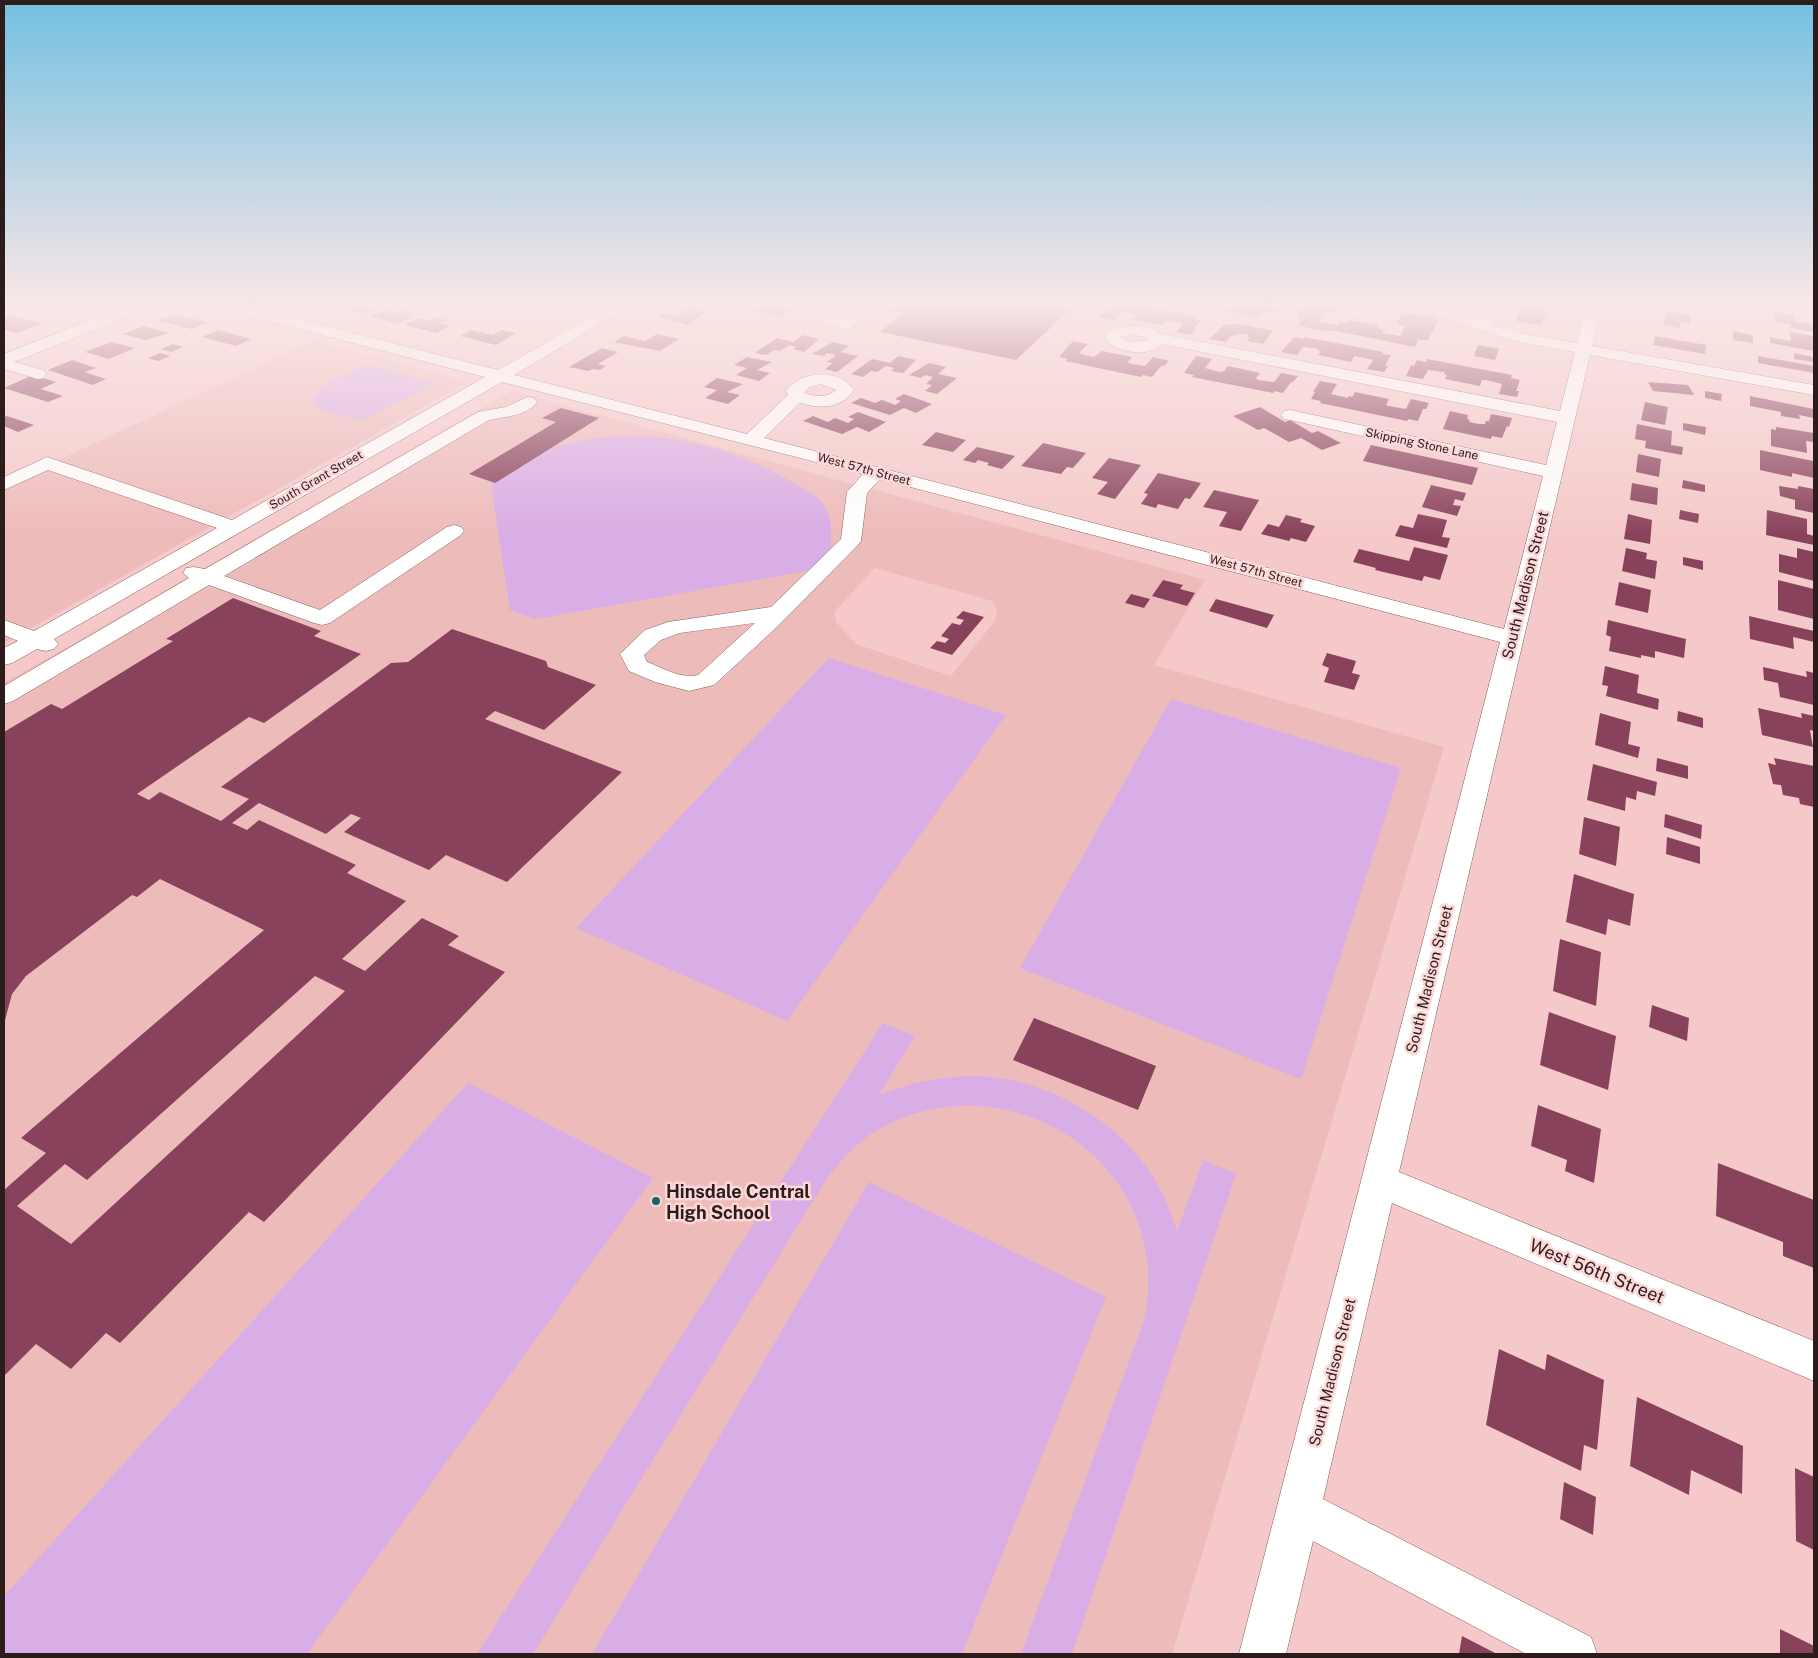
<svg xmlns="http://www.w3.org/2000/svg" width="1818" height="1658" font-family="'Public Sans',sans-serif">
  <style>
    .built { fill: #ebb; fill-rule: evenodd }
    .green { fill: #d9ade5 }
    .building { fill: #89425c; fill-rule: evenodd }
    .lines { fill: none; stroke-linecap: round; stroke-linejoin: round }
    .minor-casing { stroke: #845e5e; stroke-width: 1 }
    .minor { fill: #fff; fill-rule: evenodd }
    .poi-dot { fill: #146466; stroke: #fdd8d8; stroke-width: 2 }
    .labels { text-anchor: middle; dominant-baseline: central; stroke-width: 5; stroke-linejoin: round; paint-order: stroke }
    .far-street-label { font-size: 12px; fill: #2c1c1c; stroke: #fdd8d8 }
    .street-label { font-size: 15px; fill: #2c1c1c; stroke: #fdd8d8 }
    .near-poi-label { font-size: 18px; font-weight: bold; fill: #2c1c1c; stroke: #fdd8d8; text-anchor: start }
    .near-street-label { font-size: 18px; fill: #2c1c1c; stroke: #fdd8d8 }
  </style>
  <rect width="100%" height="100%" fill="#f5c9c9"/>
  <path class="built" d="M 312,341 L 469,381 L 4,643 L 4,486 Z
    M 512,391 L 1205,580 L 1154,665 L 1444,747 L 1172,1654 L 4,1654 L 4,683 ZM 875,568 L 992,601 L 997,610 L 995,621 L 951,676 L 856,644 L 836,622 L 835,611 Z"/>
  <path class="green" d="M 371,365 L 435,383 L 363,420 L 338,415 L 320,409 L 313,398 C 326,378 349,371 371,365 Z
    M 625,436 C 684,435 745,453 795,484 C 806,490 819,496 825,507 C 835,525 830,548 829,567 L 536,619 L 510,610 L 491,485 L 552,447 L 596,438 Z
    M 829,658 L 1006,715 L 787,1021 L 576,928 Z
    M 1171,699 L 1401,768 L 1301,1079 L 1020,968 Z
    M 883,1023 L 915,1036 L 879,1095 C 903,1086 927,1079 953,1077 C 1029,1069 1111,1112 1152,1175 C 1164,1193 1170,1212 1177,1231 L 1203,1160 L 1236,1174 L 1072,1654 L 1021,1654 L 1144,1321 C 1168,1210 1089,1114 978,1106 C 940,1104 899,1114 867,1137 C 851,1149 838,1164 826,1180 L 533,1654 L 477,1654 Z
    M 468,1083 L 653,1178 L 307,1654 L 4,1654 L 4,1596 Z
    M 869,1182 L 1106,1297 L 962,1654 L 592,1654 Z"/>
  <path class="building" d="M 347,303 L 367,303 L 363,305 L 377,309 L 365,314 L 337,308 Z
    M 721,303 L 786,303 L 784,304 L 795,307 L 780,317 Z
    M 888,303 L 1077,303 L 1016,360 L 880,332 L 904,313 L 881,309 Z
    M 1114,303 L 1128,303 L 1195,316 L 1194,318 L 1201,320 L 1193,329 L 1196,329 L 1191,335 L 1176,332 L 1183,324 L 1167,320 L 1162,325 L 1133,320 L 1137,316 L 1134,315 L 1136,314 L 1121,312 L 1113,320 L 1098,317 Z
    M 1196,303 L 1231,303 L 1230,305 L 1247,308 L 1251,303 L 1281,303 L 1275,312 L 1262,312 L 1258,318 Z
    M 1305,303 L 1344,303 L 1337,313 L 1327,311 L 1319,322 L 1337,325 L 1340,321 L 1346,323 L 1348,320 L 1379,325 L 1377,328 L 1384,330 L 1382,333 L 1400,336 L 1405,326 L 1396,324 L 1402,313 L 1434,316 L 1433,319 L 1439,320 L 1428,340 L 1418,340 L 1415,347 L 1337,331 L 1316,330 L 1298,325 L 1302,320 L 1298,319 L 1299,317 L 1296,316 Z
    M 1523,303 L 1550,303 L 1541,325 L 1515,321 Z
    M 1670,303 L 1702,303 L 1715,307 L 1715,312 Z
    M 1792,303 L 1813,303 L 1810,305 L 1814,306 L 1814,311 Z
    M 688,307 L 708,311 L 687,325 L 658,317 L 665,313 L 676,315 Z
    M 386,309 L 396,312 L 401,310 L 412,313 L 408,315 L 413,316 L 398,324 L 370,316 Z
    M 1666,311 L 1691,315 L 1690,324 L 1681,322 L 1680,328 L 1663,325 Z
    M 1775,312 L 1793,315 L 1794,321 L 1814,325 L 1814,332 L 1791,328 L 1791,325 L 1775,322 Z
    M 170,315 L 180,317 L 183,316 L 208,322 L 191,329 L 156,320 Z
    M 14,316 L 41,324 L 16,333 L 4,329 L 4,318 Z
    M 436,317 L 447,320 L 439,323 L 450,326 L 436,333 L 405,325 L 419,318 L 429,321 Z
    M 1235,323 L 1273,331 L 1263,344 L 1247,341 L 1250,338 L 1247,337 L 1249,335 L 1240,334 L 1231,336 L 1226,342 L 1209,339 L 1225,324 L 1233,325 Z
    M 143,326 L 170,333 L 145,340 L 123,334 Z
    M 218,330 L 251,339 L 236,346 L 202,337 Z
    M 471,330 L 492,335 L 502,330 L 516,333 L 496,345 L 460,336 Z
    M 1733,331 L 1753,335 L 1753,343 L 1733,340 Z
    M 1790,332 L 1814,336 L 1814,351 L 1770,343 L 1770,337 L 1791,341 Z
    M 657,334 L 679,339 L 660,351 L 614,342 L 624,336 L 645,341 Z
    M 803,335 L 819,339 L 804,352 L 793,349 L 797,347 L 789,345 L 780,351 L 774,350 L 766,355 L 755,353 L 777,338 L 793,342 Z
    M 1655,336 L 1706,345 L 1705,354 L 1653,345 Z
    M 1294,337 L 1303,339 L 1305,337 L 1383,352 L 1382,354 L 1391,355 L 1385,366 L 1388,366 L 1384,372 L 1367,369 L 1373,360 L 1365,358 L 1354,356 L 1351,362 L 1318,355 L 1321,351 L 1318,351 L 1319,349 L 1303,347 L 1297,355 L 1281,352 Z
    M 1073,341 L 1088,344 L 1079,353 L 1085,355 L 1094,357 L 1102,351 L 1132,357 L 1127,363 L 1145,366 L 1153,357 L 1169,361 L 1164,366 L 1161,366 L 1152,377 L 1143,375 L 1141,377 L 1065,361 L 1068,359 L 1059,357 Z
    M 111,342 L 135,348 L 109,359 L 85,352 Z
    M 833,342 L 849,346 L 840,352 L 858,356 L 837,372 L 825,369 L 833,363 L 827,362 L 836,355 L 827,353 L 824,356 L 812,354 Z
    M 173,344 L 183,347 L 171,352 L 161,349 Z
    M 1478,345 L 1499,349 L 1495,360 L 1474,356 Z
    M 602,348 L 618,352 L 598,364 L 606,366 L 600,370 L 593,369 L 588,371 L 569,367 Z
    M 160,353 L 170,356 L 158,361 L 148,358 Z
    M 1794,353 L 1813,357 L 1813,362 L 1794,359 Z
    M 898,356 L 916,360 L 903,373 L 891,371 L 894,368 L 886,366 L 877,372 L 871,371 L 863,377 L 851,374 L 872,359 L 890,363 Z
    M 1196,356 L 1212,359 L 1205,368 L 1220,372 L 1224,371 L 1228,366 L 1260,373 L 1256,378 L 1258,380 L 1274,382 L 1281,373 L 1298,376 L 1293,382 L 1291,382 L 1283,393 L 1274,391 L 1273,393 L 1192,377 L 1194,375 L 1184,373 Z
    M 1758,356 L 1814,366 L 1814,373 L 1758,363 Z
    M 747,357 L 772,362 L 757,370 L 770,373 L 759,381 L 736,375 L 747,368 L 734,365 Z
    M 1427,359 L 1512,375 L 1511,378 L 1520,380 L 1516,391 L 1519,391 L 1517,397 L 1499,394 L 1502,384 L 1486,380 L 1482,380 L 1480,386 L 1445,379 L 1447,375 L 1444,374 L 1445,372 L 1428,370 L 1423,379 L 1406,376 L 1411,365 L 1414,366 L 1417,360 L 1426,362 Z
    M 72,360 L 96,368 L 85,372 L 106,379 L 93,385 L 48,370 Z
    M 929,363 L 946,367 L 938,374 L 957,378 L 937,394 L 925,391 L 932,385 L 926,384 L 933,377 L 925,375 L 921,378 L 909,375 Z
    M 33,375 L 56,382 L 41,389 L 63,396 L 48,402 L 4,388 Z
    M 717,378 L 743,384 L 727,392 L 740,395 L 728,404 L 705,398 L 717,390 L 704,387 Z
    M 1320,381 L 1337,384 L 1331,394 L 1348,398 L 1349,396 L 1352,397 L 1355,392 L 1389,399 L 1386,405 L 1389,406 L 1406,409 L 1411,399 L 1429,403 L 1426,409 L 1423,409 L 1418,421 L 1408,419 L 1407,421 L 1320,403 L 1321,401 L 1311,399 L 1315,392 L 1313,392 Z
    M 1648,382 L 1688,385 L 1694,395 L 1653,391 Z
    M 1705,391 L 1722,394 L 1721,401 L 1705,398 Z
    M 904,394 L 932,404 L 916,413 L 904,408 L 890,415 L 851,403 L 861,398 L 875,403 L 882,400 L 895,405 L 901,401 L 895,399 Z
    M 1750,396 L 1814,409 L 1814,418 L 1799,415 L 1800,419 L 1781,416 L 1781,412 L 1750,406 Z
    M 1645,402 L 1668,407 L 1665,425 L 1641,420 Z
    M 1260,407 L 1285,422 L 1290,420 L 1312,433 L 1318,431 L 1341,443 L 1322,450 L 1301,438 L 1289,442 L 1264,428 L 1258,430 L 1233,416 Z
    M 561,408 L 599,418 L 495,483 L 469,474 L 556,422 L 542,418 Z
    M 1450,411 L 1468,415 L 1467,419 L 1470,420 L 1469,422 L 1479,424 L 1485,424 L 1486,421 L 1489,421 L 1491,414 L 1512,418 L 1509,427 L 1507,426 L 1502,438 L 1492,436 L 1491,439 L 1443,429 Z
    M 858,412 L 886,422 L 869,432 L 857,427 L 842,434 L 803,421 L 813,416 L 828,422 L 835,418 L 848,423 L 854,419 L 848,417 Z
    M 7,416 L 34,425 L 18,432 L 4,426 L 4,417 Z
    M 1683,423 L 1706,427 L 1705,435 L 1683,430 Z
    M 1637,424 L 1672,431 L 1671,445 L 1683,447 L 1682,455 L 1645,448 L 1646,441 L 1635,439 Z
    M 1776,427 L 1814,433 L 1814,442 L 1806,441 L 1807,453 L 1771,446 L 1771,429 L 1776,430 Z
    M 936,432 L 966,440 L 953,452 L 922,445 Z
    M 1043,443 L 1086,453 L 1073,468 L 1067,467 L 1061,474 L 1021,466 Z
    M 1371,445 L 1478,468 L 1472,485 L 1363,461 Z
    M 977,447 L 1015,456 L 1002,469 L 987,465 L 989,463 L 978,460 L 975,463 L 963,460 Z
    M 1760,450 L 1813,461 L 1814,478 L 1792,473 L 1792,477 L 1760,470 Z
    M 1638,454 L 1661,459 L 1659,477 L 1636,472 Z
    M 1109,458 L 1141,465 L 1115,499 L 1097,494 L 1108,482 L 1092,478 Z
    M 1158,473 L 1201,483 L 1190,499 L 1185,498 L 1178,509 L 1158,504 L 1156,508 L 1141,504 L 1148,494 L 1144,493 Z
    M 1683,480 L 1705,485 L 1705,492 L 1682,488 Z
    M 1632,483 L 1658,488 L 1657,505 L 1630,500 Z
    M 1431,485 L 1466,493 L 1463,501 L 1455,499 L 1453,505 L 1461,506 L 1457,516 L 1422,507 Z
    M 1779,486 L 1798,489 L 1798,486 L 1814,489 L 1814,513 L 1795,509 L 1795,500 L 1780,496 Z
    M 1214,490 L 1259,500 L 1241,531 L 1219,526 L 1227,512 L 1203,507 Z
    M 1680,510 L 1699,514 L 1698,523 L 1679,519 Z
    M 1767,510 L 1807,519 L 1807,534 L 1814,536 L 1814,545 L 1766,535 Z
    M 1418,514 L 1447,520 L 1442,537 L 1450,538 L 1447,548 L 1395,536 L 1400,525 L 1413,528 Z
    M 1628,514 L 1652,520 L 1650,544 L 1624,539 Z
    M 1286,515 L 1302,519 L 1300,522 L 1315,526 L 1306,542 L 1291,538 L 1289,541 L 1261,534 L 1268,524 L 1279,527 Z
    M 1414,547 L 1448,555 L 1440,580 L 1424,576 L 1422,581 L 1375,570 L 1376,568 L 1353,562 L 1359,549 L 1409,561 Z
    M 1626,548 L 1647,553 L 1646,559 L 1657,561 L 1655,579 L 1622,571 Z
    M 1797,548 L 1814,552 L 1814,581 L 1779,572 L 1779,554 L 1797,558 Z
    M 1683,557 L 1703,561 L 1703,570 L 1683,565 Z
    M 1163,580 L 1183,585 L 1180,589 L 1195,593 L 1187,606 L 1152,596 Z
    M 1778,580 L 1814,589 L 1814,619 L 1778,610 Z
    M 1619,582 L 1651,590 L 1648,613 L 1615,605 Z
    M 1131,594 L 1150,599 L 1144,608 L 1125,603 Z
    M 233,598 L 321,631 L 314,636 L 361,654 L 264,723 L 249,717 L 137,794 L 149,800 L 160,792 L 221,821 L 249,799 L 221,787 L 391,663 L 408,662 L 452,629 L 546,661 L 548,667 L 596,685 L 544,730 L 495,711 L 485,719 L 622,772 L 507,882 L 446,855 L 429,870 L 344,832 L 361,818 L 351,814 L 326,834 L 259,803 L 232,823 L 247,830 L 259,820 L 356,865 L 347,873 L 406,901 L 342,959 L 365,971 L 422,918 L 459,936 L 448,945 L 505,972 L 264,1222 L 249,1212 L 120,1343 L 106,1333 L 71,1369 L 36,1344 L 4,1376 L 4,1190 L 46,1153 L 21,1138 L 264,930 L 160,879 L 137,897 L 132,895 L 26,976 L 12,994 L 4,1024 L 4,732 L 51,704 L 62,709 L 173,641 L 166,639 ZM 315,976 L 345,991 L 71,1244 L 17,1206 L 65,1164 L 87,1180 Z
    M 1216,599 L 1274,615 L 1267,628 L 1209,611 Z
    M 963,611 L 984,617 L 952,655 L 930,648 L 937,641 L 945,643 L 949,639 L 941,636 L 952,623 L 960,625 L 964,620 L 956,618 Z
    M 1749,616 L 1814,631 L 1814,642 L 1793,637 L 1794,649 L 1750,639 Z
    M 1608,620 L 1686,639 L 1684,658 L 1655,651 L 1655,658 L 1641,655 L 1641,658 L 1609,651 L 1611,637 L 1606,635 Z
    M 1327,653 L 1356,661 L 1352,673 L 1360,675 L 1354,690 L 1324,682 L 1329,668 L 1322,665 Z
    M 1605,666 L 1639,675 L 1637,693 L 1659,699 L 1658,710 L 1606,696 L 1608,686 L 1602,685 Z
    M 1763,667 L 1807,677 L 1806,671 L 1814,673 L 1814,705 L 1780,697 L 1778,683 L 1764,680 Z
    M 1758,708 L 1802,718 L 1801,713 L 1814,716 L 1814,731 L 1810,730 L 1813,747 L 1762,735 Z
    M 1678,711 L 1703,718 L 1703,728 L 1677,721 Z
    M 1600,713 L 1631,722 L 1628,744 L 1640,747 L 1638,758 L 1595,745 Z
    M 1657,758 L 1688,766 L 1688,779 L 1656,771 Z
    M 1774,758 L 1814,766 L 1814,807 L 1800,804 L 1799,798 L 1783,795 L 1781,785 L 1773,784 L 1768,763 L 1776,765 Z
    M 1593,764 L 1657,782 L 1655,796 L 1637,791 L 1636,800 L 1626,797 L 1625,811 L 1587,800 Z
    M 1665,814 L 1702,825 L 1701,839 L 1664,827 Z
    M 1584,817 L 1620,827 L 1616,866 L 1579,854 Z
    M 1667,837 L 1700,847 L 1700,864 L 1666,854 Z
    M 1574,874 L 1634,894 L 1630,926 L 1608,919 L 1606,935 L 1566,922 Z
    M 1560,939 L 1601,952 L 1596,1006 L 1553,991 Z
    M 1652,1005 L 1689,1018 L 1687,1041 L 1649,1027 Z
    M 1549,1012 L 1616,1036 L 1608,1090 L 1540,1065 Z
    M 1034,1018 L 1156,1066 L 1138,1110 L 1013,1060 Z
    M 1538,1105 L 1601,1129 L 1594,1183 L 1565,1171 L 1567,1160 L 1531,1146 Z
    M 1718,1163 L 1814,1200 L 1814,1268 L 1783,1256 L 1783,1242 L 1716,1216 Z
    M 1499,1349 L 1545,1370 L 1547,1354 L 1604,1380 L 1597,1450 L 1584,1445 L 1581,1471 L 1486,1425 Z
    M 1637,1397 L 1743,1446 L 1742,1494 L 1691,1470 L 1689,1495 L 1630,1466 Z
    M 1795,1468 L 1814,1477 L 1814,1550 L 1796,1541 Z
    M 1564,1482 L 1596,1497 L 1593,1535 L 1560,1519 Z
    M 1780,1629 L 1814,1646 L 1814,1654 L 1780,1654 Z
    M 1462,1636 L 1497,1654 L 1459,1654 Z"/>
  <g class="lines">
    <defs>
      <path id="minor" d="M 134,303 L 155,303 L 153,306 L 14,362 L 44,370 L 46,374 L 44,378 L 38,379 L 4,369 L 4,354 Z
        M 207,303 L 234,303 L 498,370 L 616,303 L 635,303 L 514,375 L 747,434 L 788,395 L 786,391 C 801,370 839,368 854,390 C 841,409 820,409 800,403 L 764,438 L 1504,629 L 1543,476 L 1290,420 L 1284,419 L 1281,415 L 1284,411 L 1290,410 L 1546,465 L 1557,422 L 1162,344 C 1149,358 1115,353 1104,338 L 1107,331 C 1126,326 1145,321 1161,334 L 1560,411 L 1575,352 L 1515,341 L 1439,316 L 1395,307 C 1384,323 1361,328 1349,311 L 1354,303 L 1369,303 L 1365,310 L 1371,313 L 1382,303 L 1421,303 L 1447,309 L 1479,319 L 1482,308 L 1475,303 L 1495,303 L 1498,311 L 1493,324 L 1524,334 L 1577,343 L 1587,303 L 1602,303 L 1592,346 L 1814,385 L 1814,395 L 1590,355 L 1399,1172 L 1814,1341 L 1814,1381 L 1392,1203 L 1323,1499 L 1591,1637 L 1597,1654 L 1526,1654 L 1313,1541 L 1286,1654 L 1239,1654 L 1500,642 L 880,479 L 867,493 L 861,541 L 858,545 L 778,626 L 714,685 L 689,691 L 655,682 L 629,671 L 620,654 L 645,630 L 668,622 L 771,607 L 841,539 L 847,492 L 863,474 L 502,382 L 54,639 L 58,644 L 54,649 L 46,651 L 37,649 L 12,663 L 4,665 L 4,648 L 18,641 L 4,635 L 4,620 L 34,631 L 217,528 L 48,470 L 4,490 L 4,477 L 47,457 L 232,520 L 485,377 L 209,306 ZM 1131,334 L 1145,337 L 1148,340 L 1132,342 L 1120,337 ZM 821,384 L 836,390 C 827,398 816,397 804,393 L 809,387 ZM 755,623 L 698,675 C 680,679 663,668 647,662 L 644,655 L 661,640 L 680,633 Z
        M 835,303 L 852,303 L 838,317 L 845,319 L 867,303 L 884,303 L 853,327 L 848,329 L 821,322 L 818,319 Z
        M 528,397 L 534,398 L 537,402 C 527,416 504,417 489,420 L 224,576 L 320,610 L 447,527 L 454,525 L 461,527 L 464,531 L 461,535 L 330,623 L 322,625 L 314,623 L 209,585 L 13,701 L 4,704 L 4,686 L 189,578 L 183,573 L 186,568 L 194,567 L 205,569 L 478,412 L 506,407 Z"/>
    </defs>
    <use href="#minor" class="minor-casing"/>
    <use href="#minor" class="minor"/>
  </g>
  <linearGradient id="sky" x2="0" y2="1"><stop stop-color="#73c0e1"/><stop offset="0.57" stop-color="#fae7e7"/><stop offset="1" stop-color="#fae7e7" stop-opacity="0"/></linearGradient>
  <rect width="1818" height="536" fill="url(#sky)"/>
  <circle class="poi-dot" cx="656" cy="1201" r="5"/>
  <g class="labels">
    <g class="far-street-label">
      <text transform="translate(1422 444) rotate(12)">Skipping Stone Lane</text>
      <text transform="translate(864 469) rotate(15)">West 57th Street</text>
      <text transform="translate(316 480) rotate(-30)">South Grant Street</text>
      <text transform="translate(1256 571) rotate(15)">West 57th Street</text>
    </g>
    <g class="street-label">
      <text transform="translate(1525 585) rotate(-76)">South Madison Street</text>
      <text transform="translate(1429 979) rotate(-76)">South Madison Street</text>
      <text transform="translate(1332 1372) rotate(-76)">South Madison Street</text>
    </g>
    <g class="near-poi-label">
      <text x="666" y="1191">Hinsdale Central<tspan x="666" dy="21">High School</tspan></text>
    </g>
    <g class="near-street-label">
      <text transform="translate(1597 1271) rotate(22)">West 56th Street</text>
    </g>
  </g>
  <rect width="1818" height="1658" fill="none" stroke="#2c1c1c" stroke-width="10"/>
</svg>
